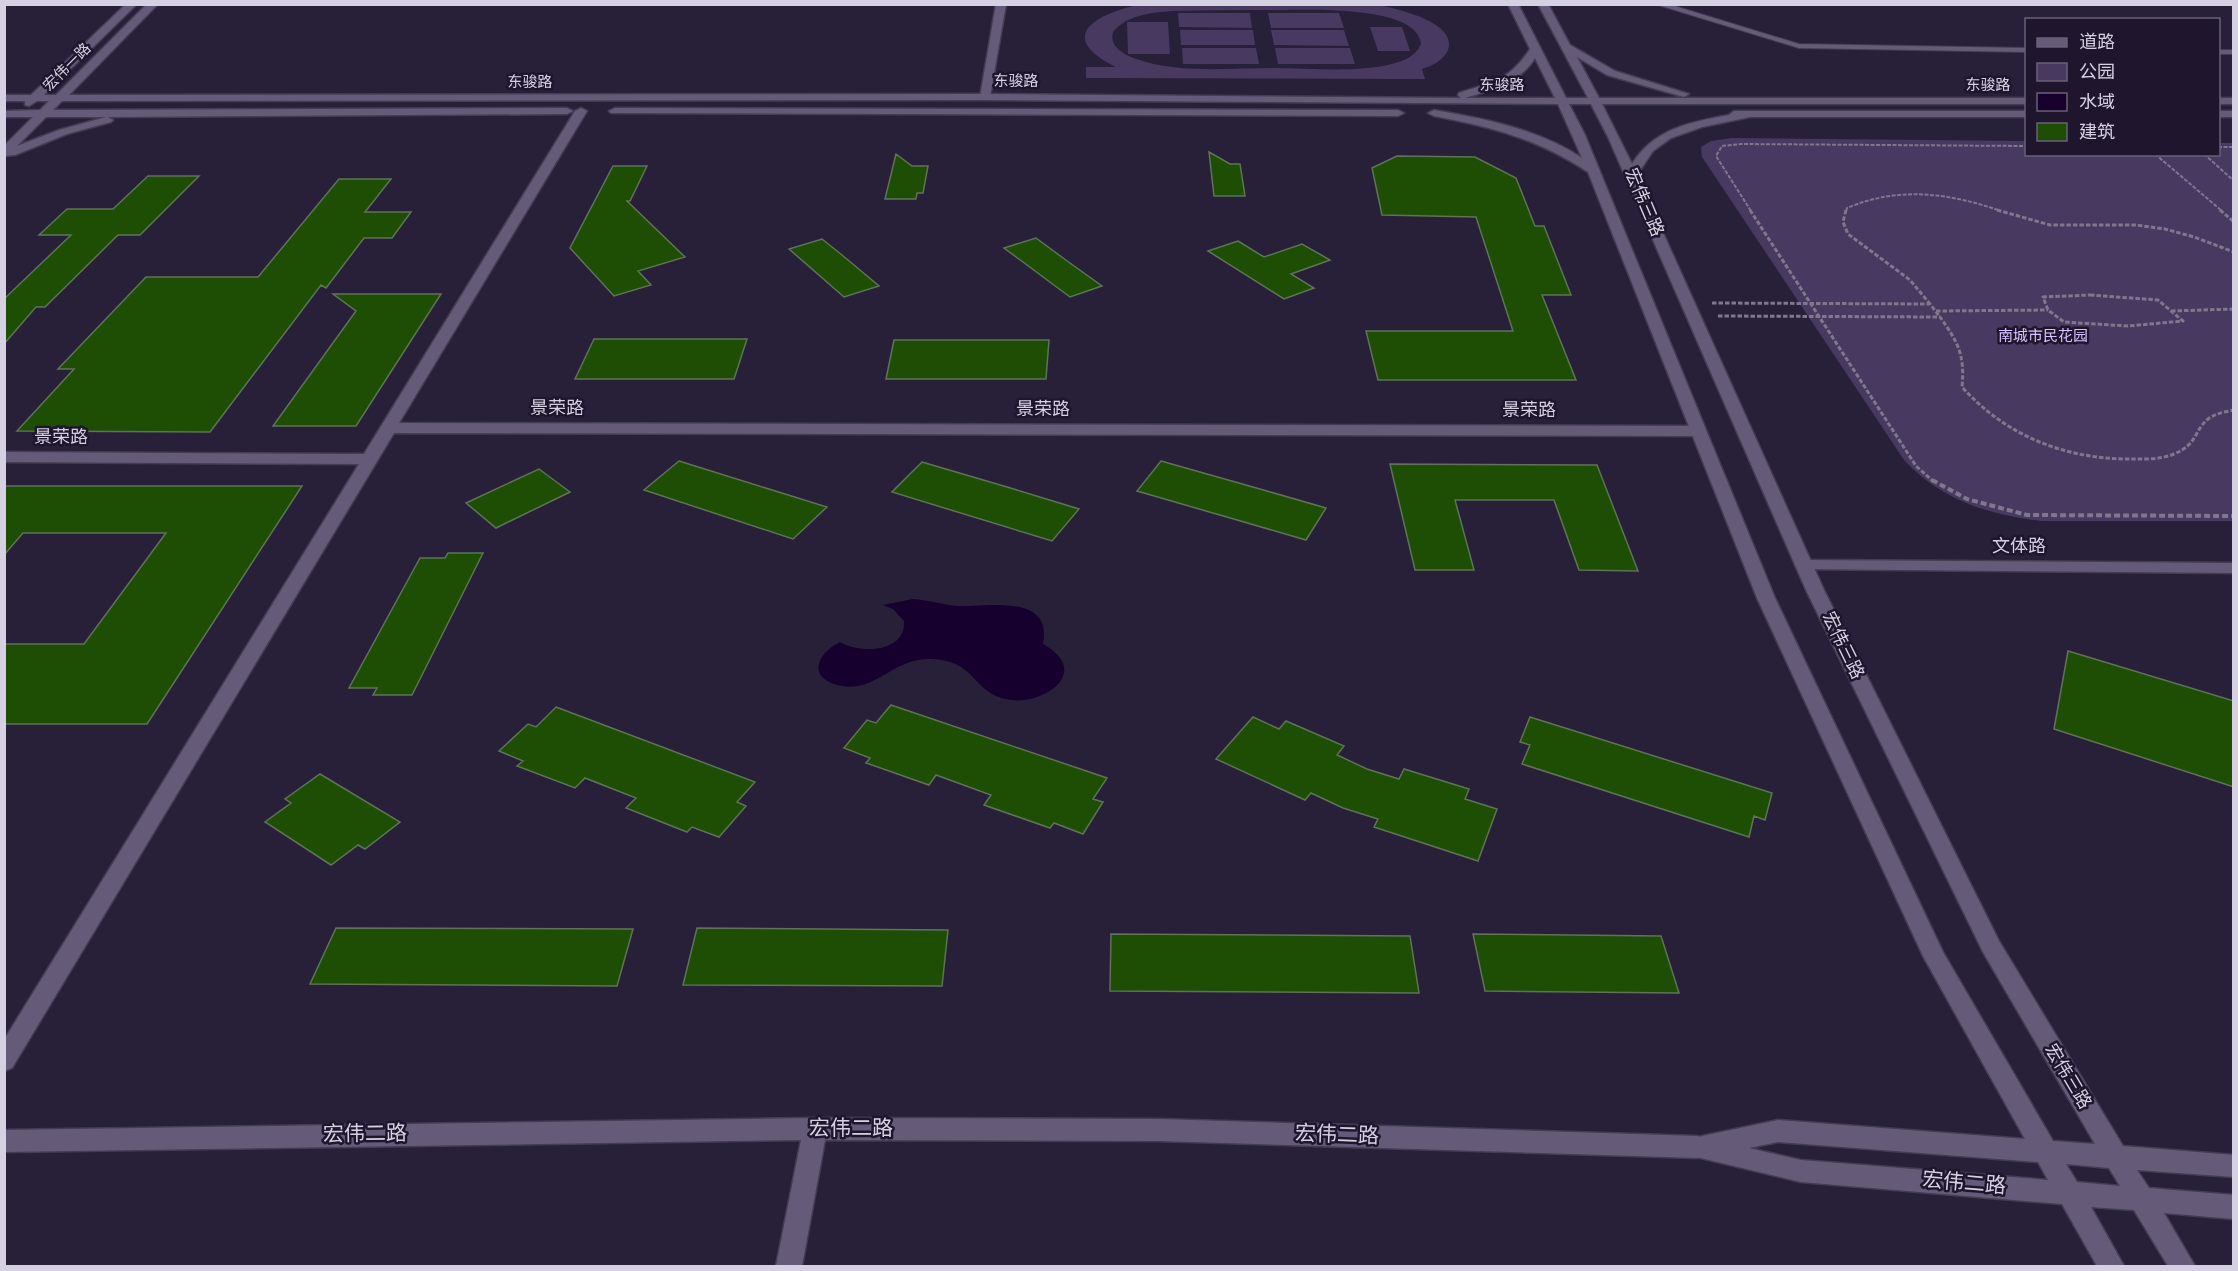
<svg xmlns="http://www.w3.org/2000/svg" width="2238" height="1271" font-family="Overpass,'Noto Sans SC',sans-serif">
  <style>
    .green { fill: #473960; fill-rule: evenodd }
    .water { fill: #16002e }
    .building { fill: #1e4d04; stroke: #5f7358; stroke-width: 1.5 }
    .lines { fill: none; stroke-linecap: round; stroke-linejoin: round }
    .lane-casing { stroke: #443c52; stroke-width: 2 }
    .street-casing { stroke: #443c52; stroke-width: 3 }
    .secondary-casing { stroke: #443c52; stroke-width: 3 }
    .path-far2 { stroke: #7e778d; stroke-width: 2; stroke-dasharray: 4 1.5; stroke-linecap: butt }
    .path-far1 { stroke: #7e778d; stroke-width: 3; stroke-dasharray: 4.5 2; stroke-linecap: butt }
    .path { stroke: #7e778d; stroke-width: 4; stroke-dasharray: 6 3; stroke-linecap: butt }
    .lane { fill: #655b79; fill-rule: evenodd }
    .street { fill: #655b79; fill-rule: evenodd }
    .secondary { fill: #655b79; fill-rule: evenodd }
    .labels { text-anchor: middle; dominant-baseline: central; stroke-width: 5; stroke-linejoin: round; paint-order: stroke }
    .far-street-label { font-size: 15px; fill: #d6d1e2; stroke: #1f162e }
    .far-park-label { font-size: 15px; fill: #d6c3ff; stroke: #1f162e }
    .street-label { font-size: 18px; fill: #d6d1e2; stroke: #1f162e }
    .near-street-label { font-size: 21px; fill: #d6d1e2; stroke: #1f162e }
  </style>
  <rect width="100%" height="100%" fill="#281f39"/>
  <path class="green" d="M 1374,4 C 1393,8 1458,21 1448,50 C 1444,60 1432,66 1422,69 L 1425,79 L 1086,78 L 1086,67 L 1116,67 C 1053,36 1098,13 1142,4 ZM 1171,11 C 1202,10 1233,10 1264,10 C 1294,11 1417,2 1421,44 C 1416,56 1404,61 1392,64 C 1354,73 1312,68 1274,68 C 1232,68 1186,73 1146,62 C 1131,58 1108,50 1113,32 C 1127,15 1150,13 1171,11 Z
    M 1178,13 L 1250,13 L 1252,28 L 1179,27 Z
    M 1268,13 L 1339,13 L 1344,28 L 1271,28 Z
    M 1127,22 L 1168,22 L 1170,54 L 1128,54 Z
    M 1370,27 L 1402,27 L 1410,51 L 1378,51 Z
    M 1180,30 L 1253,30 L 1255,45 L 1181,45 Z
    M 1271,30 L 1344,30 L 1349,46 L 1274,45 Z
    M 1182,48 L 1256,48 L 1259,64 L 1183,64 Z
    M 1275,48 L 1350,48 L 1355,64 L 1278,64 Z
    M 1732,138 L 2026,141 L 2026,154 L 2218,154 L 2219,143 L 2233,143 L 2233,521 L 2041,521 C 1989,515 1941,500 1904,460 L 1702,157 L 1701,147 L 1711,141 Z"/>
  <path class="water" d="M 913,599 C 929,600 943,605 959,606 C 987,607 1053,593 1043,644 C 1094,672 1042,708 1005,699 C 972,691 976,661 932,659 C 894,657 876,692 842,686 C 808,680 814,655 840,642 C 860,654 906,653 904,621 L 893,609 L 883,605 Z"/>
  <path class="building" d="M 1209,152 L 1230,164 L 1240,164 L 1245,196 L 1214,196 Z
    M 896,154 L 912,166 L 928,166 L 923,193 L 917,193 L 916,199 L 885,199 Z
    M 1397,156 L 1475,157 L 1516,178 L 1535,226 L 1544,226 L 1571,295 L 1542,295 L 1576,380 L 1378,380 L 1366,331 L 1513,331 L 1476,217 L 1382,215 L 1372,168 Z
    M 613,166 L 647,166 L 630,201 L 627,201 L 685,257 L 638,271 L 651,285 L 614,296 L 570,248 Z
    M 148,176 L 199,176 L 140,235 L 118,235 L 45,307 L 36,307 L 4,344 L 4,299 L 71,235 L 39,235 L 67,209 L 113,209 Z
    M 339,179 L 391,179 L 365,212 L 411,212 L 392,238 L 364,238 L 326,288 L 321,285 L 210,432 L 17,431 L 74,369 L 58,369 L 146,277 L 258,277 Z
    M 1036,238 L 1063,258 L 1102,286 L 1070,297 L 1004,248 Z
    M 822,239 L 842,255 L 879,286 L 844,297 L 789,249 Z
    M 1238,241 L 1264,257 L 1302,244 L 1330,260 L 1291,274 L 1314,288 L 1284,299 L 1208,251 Z
    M 333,294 L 441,294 L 356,426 L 273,426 L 356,311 Z
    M 594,339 L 747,339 L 734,379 L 575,379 Z
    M 894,340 L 1049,340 L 1046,379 L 886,379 Z
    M 679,461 L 785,494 L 827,507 L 793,539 L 644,490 Z
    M 1161,461 L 1267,491 L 1326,508 L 1306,540 L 1137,491 Z
    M 922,462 L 1007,487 L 1079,509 L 1052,541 L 892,492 Z
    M 1390,464 L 1597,465 L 1638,571 L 1579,570 L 1554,500 L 1455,500 L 1474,570 L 1415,570 Z
    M 539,469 L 570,492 L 496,528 L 466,503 Z
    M 4,486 L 302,486 L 147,724 L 4,724 L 4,644 L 84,644 L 166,533 L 23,533 L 4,555 Z
    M 448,553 L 483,553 L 412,695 L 373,695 L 377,688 L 349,688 L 420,558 L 445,558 Z
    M 2068,651 L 2234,701 L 2234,787 L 2054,729 Z
    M 891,705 L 1107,778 L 1093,799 L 1103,802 L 1083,834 L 1054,823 L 1050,828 L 984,805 L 991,795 L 936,775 L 929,785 L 866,763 L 870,758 L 844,748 L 867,720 L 876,723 Z
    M 556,707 L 755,782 L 737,802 L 746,806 L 719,837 L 692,827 L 687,832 L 626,808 L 636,798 L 585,778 L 575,788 L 517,766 L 523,761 L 499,751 L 528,724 L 536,727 Z
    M 1253,717 L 1279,729 L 1286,721 L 1344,746 L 1337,755 L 1367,769 L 1399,779 L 1404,769 L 1469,789 L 1465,799 L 1497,809 L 1478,861 L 1374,827 L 1378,819 L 1343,808 L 1311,793 L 1305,800 L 1216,759 Z
    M 1530,717 L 1772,793 L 1765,820 L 1754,816 L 1749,837 L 1522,764 L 1530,745 L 1520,742 Z
    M 320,774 L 400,822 L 365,849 L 358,845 L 331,865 L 265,822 L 291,803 L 285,799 Z
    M 336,928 L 633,929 L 617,986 L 310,984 Z
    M 697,928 L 948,930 L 942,986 L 683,985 Z
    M 1111,934 L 1410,936 L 1419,993 L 1110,991 Z
    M 1473,934 L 1661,936 L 1679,993 L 1485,991 Z"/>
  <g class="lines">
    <defs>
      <path id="lane" d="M 1655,4 L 1668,4 L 1799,44 L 2026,48 L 2026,52 L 1799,48 Z
        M 2218,50 L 2234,50 L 2234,54 L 2218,54 Z"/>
      <path id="street" d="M 996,4 L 1006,4 L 990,97 L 985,100 L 980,97 Z
        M 581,108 L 587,111 L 399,423 L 1698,426 L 1706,431 L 1698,436 L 394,433 L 12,1068 L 4,1071 L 4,1040 L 359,464 L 4,462 L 4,452 L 364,454 L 575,111 Z
        M 1804,560 L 2234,563 L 2234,573 L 1798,569 L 1795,565 L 1798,561 Z
        M 815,1118 L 1159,1119 L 1697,1136 L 1706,1139 L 1709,1147 L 1706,1155 L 1697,1158 L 1159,1141 L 825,1140 L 802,1266 L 776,1266 L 801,1140 L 4,1152 L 4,1130 Z"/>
      <path id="secondary" d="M 126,4 L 137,4 L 44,95 L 56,95 L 147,4 L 158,4 L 69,95 L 985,94 L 1461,98 L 1458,95 L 1459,93 C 1493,82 1510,80 1530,49 L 1508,4 L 1518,4 L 1566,98 L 1588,98 L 1538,4 L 1548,4 L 1570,45 L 1615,71 L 1689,94 L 1684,97 L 1607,75 L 1577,57 L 1599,98 L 2026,98 L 2026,104 L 1602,104 L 1632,164 C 1654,129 1690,122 1729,115 L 1734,111 L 2026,111 L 2026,117 L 1750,117 L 1702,127 L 1671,138 L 1653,151 L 1637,175 L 1824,590 L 1999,941 L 2123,1146 L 2234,1155 L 2234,1177 L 2137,1170 L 2149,1188 L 2234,1195 L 2234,1219 L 2164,1213 L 2195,1266 L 2168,1266 L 2134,1210 L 2091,1207 L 2124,1266 L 2097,1266 L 2062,1204 L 1801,1182 L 1688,1155 L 1685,1147 L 1688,1139 L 1778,1120 L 2025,1139 L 1923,956 L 1757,598 L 1588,172 C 1538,139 1492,127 1434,116 L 1428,113 L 1434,110 C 1486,119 1538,129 1582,158 L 1558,104 L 985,100 L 62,101 L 53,110 L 567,108 L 573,111 L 567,114 L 108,117 L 113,120 L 111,122 L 67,134 L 15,155 L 4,156 L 4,146 L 33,117 L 4,117 L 4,111 L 40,110 L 49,101 L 37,101 L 29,106 L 25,105 L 25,101 L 4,101 L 4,95 L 31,95 ZM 1535,58 L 1555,98 L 1465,98 C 1492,90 1520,83 1535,58 ZM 1569,104 L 1591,104 L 1608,137 L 1806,590 L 1983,952 L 2095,1144 L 2053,1141 L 1943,952 L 1775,598 L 1585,135 ZM 46,117 L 106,117 L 59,130 L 17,146 ZM 1778,1142 L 2038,1162 L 2048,1180 L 1801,1160 L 1749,1148 ZM 2066,1164 L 2109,1168 L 2120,1186 L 2077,1182 Z
        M 2218,98 L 2234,98 L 2234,104 L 2218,104 Z
        M 615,108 L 1398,110 L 1404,113 L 1398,116 L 611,113 L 609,111 Z
        M 2218,111 L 2234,111 L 2234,117 L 2218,117 Z"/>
    </defs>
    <use href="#lane" class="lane-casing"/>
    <use href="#street" class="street-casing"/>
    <use href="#secondary" class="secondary-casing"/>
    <path class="path-far2" d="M 2218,147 L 2234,147
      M 2155,154 L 2222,211
      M 2204,154 L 2234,181
      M 1751,211 L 1716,156 L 1722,146 L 1741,144 L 2026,146
      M 1846,211 L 1847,208 C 1899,186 1949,193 2001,211"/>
    <path class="path-far1" d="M 1750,210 L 1916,466 L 1934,482
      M 1846,210 L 1843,222 L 1848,234 L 1910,280 L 1930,304
      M 1997,210 L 2050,225 L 2136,225 L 2165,229 L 2194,237 L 2234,252
      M 2220,210 L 2234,222
      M 2090,295 L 2158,300 L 2183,321 L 2128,326 L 2064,322 L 2048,310 L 2043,297 Z
      M 1712,303 L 1930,304 L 1940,317
      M 1936,311 L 2048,310
      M 2171,311 L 2234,309
      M 1718,316 L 1940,317 C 1958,342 1965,355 1962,387 C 2005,435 2064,459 2129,459 C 2143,459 2160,460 2174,454 C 2198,444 2193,432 2208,419 C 2216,413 2225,412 2234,410"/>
    <path class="path" d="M 1932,480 L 1967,499 L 2027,515 L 2234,516"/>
    <use href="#lane" class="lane"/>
    <use href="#street" class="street"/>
    <use href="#secondary" class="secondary"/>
  </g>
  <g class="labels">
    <g class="far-street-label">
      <text transform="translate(68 68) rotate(-45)">宏伟一路</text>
      <text x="1016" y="82">东骏路</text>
      <text x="530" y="83">东骏路</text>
      <text x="1502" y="86">东骏路</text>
      <text x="1988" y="86">东骏路</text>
    </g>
    <g class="far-park-label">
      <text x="2043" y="337">南城市民花园</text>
    </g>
    <g class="street-label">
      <text transform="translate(1643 203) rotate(67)">宏伟三路</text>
      <text x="557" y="409">景荣路</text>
      <text x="1043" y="410">景荣路</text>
      <text x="1529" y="411">景荣路</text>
      <text x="61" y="438">景荣路</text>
      <text x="2019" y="547">文体路</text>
      <text transform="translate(1842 646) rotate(64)">宏伟三路</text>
      <text transform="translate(2067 1077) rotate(59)">宏伟三路</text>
    </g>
    <g class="near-street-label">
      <text x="851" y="1129">宏伟二路</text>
      <text transform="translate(365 1135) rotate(-1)">宏伟二路</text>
      <text transform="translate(1337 1136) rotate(2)">宏伟二路</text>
      <text transform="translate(1964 1184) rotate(5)">宏伟二路</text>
    </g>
  </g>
  <rect width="2238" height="1271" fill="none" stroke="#d6d1e2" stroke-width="12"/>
  <rect x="2025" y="18" width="195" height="138" fill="#1f162e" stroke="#686176" stroke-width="1.5"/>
  <rect x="2037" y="38" width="30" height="9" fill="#655b79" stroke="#686176" stroke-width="1.5"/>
  <text x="2079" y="48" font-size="18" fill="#d6d1e2">道路</text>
  <rect x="2037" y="63" width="30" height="18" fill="#473960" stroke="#686176" stroke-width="1.5"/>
  <text x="2079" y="78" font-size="18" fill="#d6d1e2">公园</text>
  <rect x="2037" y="93" width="30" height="18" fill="#16002e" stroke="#686176" stroke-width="1.5"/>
  <text x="2079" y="108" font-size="18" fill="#d6d1e2">水域</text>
  <rect x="2037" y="123" width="30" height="18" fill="#1e4d04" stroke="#686176" stroke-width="1.5"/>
  <text x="2079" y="138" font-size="18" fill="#d6d1e2">建筑</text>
</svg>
